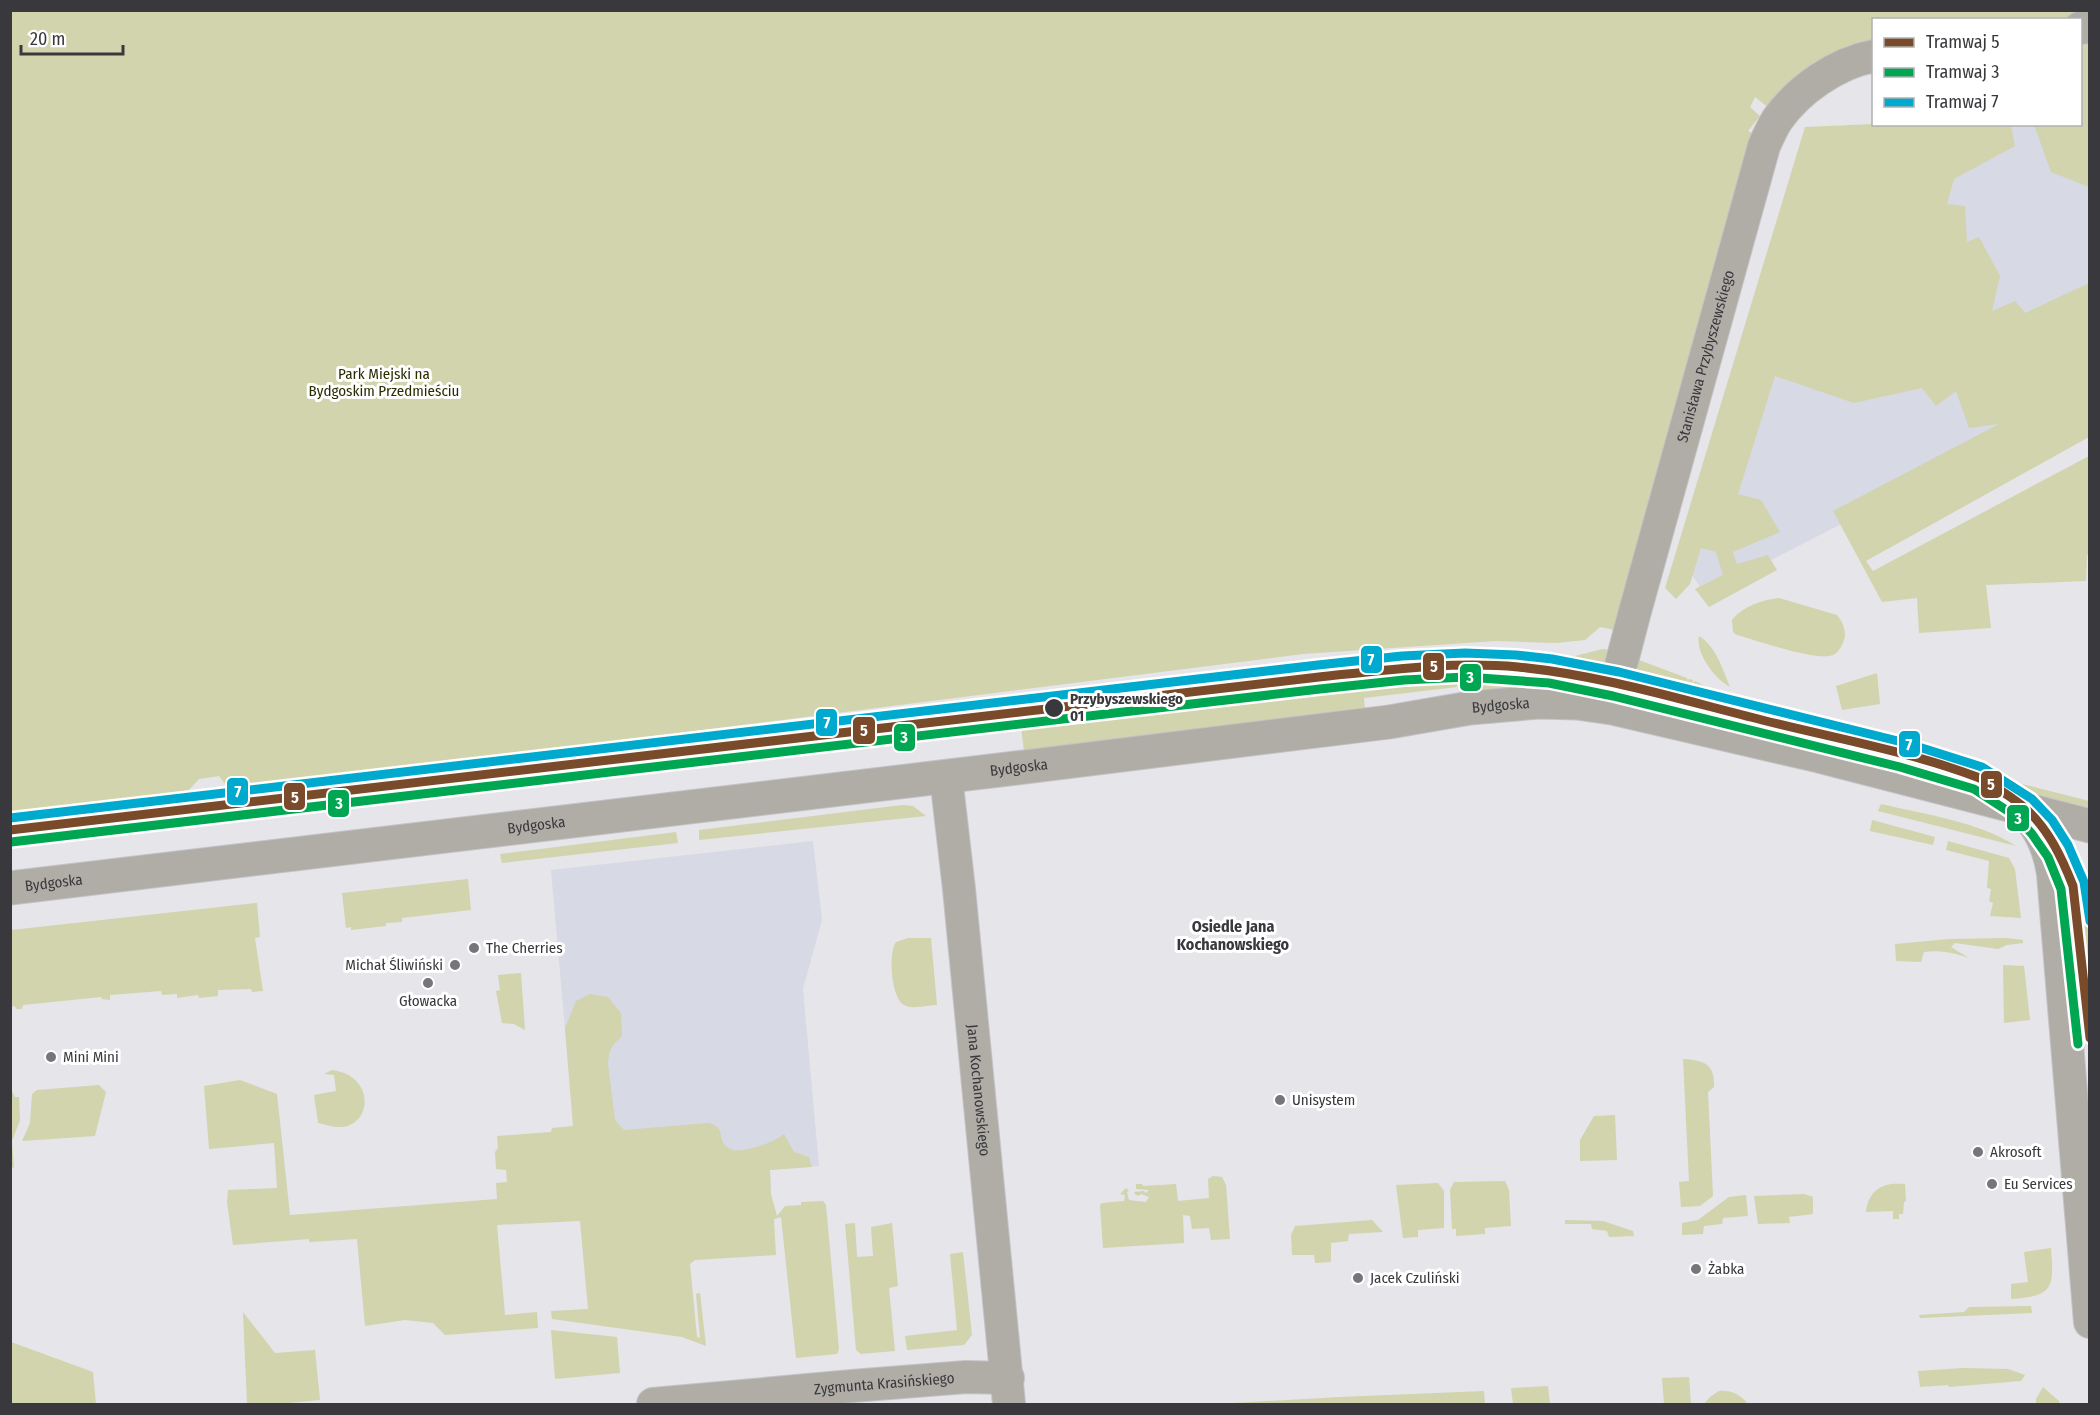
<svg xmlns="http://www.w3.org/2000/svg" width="2100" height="1415" font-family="'Fira Sans Condensed',sans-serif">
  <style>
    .built { fill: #d7d9e5 }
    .green { fill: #d1d4ad }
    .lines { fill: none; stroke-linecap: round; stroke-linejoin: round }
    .minor-casing { stroke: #c3c3c7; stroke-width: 34 }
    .tertiary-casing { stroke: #c3c3c7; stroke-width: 35 }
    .minor { stroke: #afada6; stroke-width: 32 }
    .tertiary { stroke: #afada6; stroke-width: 33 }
    .tram-1-casing { stroke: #fff; stroke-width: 14 }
    .tram-2-casing { stroke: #fff; stroke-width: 14 }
    .tram-3-casing { stroke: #fff; stroke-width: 14 }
    .tram-1 { stroke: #7a4b2a; stroke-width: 9 }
    .tram-2 { stroke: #00a651; stroke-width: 9 }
    .tram-3 { stroke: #00a9ce; stroke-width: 9 }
    .stop-dot { fill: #39393d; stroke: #fff; stroke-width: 2 }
    .poi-dot { fill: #75757a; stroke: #fff; stroke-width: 2 }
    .labels { text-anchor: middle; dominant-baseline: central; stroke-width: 6; stroke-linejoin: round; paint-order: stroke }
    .street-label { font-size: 15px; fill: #39393d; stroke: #fff }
    .park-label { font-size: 15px; fill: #2a2c00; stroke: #fff }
    .stop-label { font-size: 15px; font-weight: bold; fill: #39393d; stroke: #fff; text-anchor: start }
    .poi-label { font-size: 15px; fill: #39393d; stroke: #fff; text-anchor: start }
    .neighbourhood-label { font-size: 16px; font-weight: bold; fill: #39393d; stroke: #fff }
    .line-badge { stroke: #fff; stroke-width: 2 }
    .badge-label { font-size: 16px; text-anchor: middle; font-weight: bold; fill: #fff }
  </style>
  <rect width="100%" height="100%" fill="#e5e5ea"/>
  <path class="built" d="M 2089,115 L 2089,397 L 1705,594 L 1688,569 L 1802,145 L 1949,125 L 2080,124 Z
    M 813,841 L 822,920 L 803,989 L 819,1166 L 770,1170 L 771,1194 L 581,1211 L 551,870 Z"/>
  <path class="green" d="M 11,11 L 2089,11 L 2089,19 L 1874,20 L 1873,53 L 1775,113 L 1755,97 L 1750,107 L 1760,116 L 1748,131 L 1763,138 L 1615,630 L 1600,627 L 1585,640 L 1556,643 L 1496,641 L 1303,654 L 346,775 L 228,788 L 219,776 L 199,779 L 187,792 L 11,814 Z
    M 2089,42 L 2089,187 L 2051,172 L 2034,125 L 2080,124 L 2081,43 Z
    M 1873,124 L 2011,125 L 2015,146 L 1954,179 L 1947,204 L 1965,206 L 1967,242 L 1979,237 L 2000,276 L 1992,311 L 2015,301 L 2025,313 L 2089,283 L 2089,437 L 1866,561 L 1873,571 L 2089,456 L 2090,554 L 2087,555 L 2086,581 L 1986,585 L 1991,628 L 1919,633 L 1917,598 L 1882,602 L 1833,511 L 1999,424 L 1969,428 L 1956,391 L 1936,406 L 1922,388 L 1854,403 L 1775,376 L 1738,494 L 1761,500 L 1780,532 L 1733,552 L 1737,564 L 1768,555 L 1777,570 L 1709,607 L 1695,589 L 1723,575 L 1716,552 L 1701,548 L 1690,584 L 1676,599 L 1665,588 L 1805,127 Z
    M 1779,598 L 1837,615 C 1844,624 1848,634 1842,645 C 1840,649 1837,653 1833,655 C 1817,662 1756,640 1737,635 L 1733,632 L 1732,620 C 1743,606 1762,600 1779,598 Z
    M 1699,636 C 1717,648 1722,668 1730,687 C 1716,680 1695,653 1699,636 Z
    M 1603,649 L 1608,650 L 1600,675 L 1521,661 L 1476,659 L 1475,654 L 1515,652 L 1567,658 Z
    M 1455,657 L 1457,687 L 1364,698 L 1365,710 L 1024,751 L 1020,719 L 1221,695 L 1220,680 L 1400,660 Z
    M 1639,660 L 1687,678 L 1688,681 L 1689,679 L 1693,680 L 1692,683 L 1695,681 L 1723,695 L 1862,732 L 1873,740 L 1991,769 L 2009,777 L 2014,782 L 2089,801 L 2089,817 L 2015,793 L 1997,781 L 1951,763 L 1638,684 L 1636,679 Z
    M 1476,671 L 1524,673 L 1592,685 L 1587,689 L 1480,696 Z
    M 1877,673 L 1880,704 L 1842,710 L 1836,686 Z
    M 1881,804 C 1923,814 1980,822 2016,846 L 1878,811 Z
    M 902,805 L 913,806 L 926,816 L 699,840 L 699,830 Z
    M 1872,820 L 1935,837 L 1933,845 L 1870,831 Z
    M 676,832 L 678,843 L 502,863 L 500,854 Z
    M 1948,841 L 2009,858 L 2015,869 L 2021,918 L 1990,916 L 1993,903 L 1989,901 L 1991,889 L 1987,888 L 1989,861 L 1946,850 Z
    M 468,879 L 471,910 L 402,918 L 402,922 L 386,923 L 386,926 L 351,930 L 351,927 L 346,928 L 342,893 Z
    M 2089,895 L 2090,895 L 2089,973 L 2080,898 Z
    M 257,903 L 260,937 L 255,938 L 263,991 L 252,992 L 251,989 L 218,990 L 218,996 L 199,998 L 198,995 L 177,998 L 177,994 L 162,995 L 161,991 L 110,995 L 110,1000 L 102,999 L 101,997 L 23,1005 L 22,1009 L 16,1009 L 15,1006 L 11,1007 L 11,930 Z
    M 908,938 L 931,938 L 937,1005 C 928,1005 912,1010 904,1005 C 891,998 888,953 896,942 Z
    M 2007,938 L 2023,940 L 2023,943 L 2007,945 L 1998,949 L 1955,943 L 1951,947 L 1969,958 C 1954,953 1940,950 1924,952 L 1921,962 L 1896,961 L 1895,944 L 1949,939 Z
    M 2003,965 L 2024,966 L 2030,1020 L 2004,1023 Z
    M 520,973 L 521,973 L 525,1030 L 514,1024 L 502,1023 L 496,991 L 500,990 L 498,975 Z
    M 590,994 L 608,997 L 621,1013 L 622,1036 L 613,1045 L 609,1054 L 608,1064 L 615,1120 L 624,1130 L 708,1123 C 727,1127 716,1138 727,1147 C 737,1157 775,1142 784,1134 L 794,1152 L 809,1157 L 812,1167 L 770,1170 L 771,1194 L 777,1216 L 785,1206 L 801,1205 L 801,1202 L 823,1201 L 826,1205 L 839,1349 L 837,1354 L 796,1358 L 781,1217 L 774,1219 L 776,1255 L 695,1260 L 690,1264 L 697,1337 L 700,1338 L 696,1294 L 700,1293 L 706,1346 L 682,1337 L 552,1319 L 551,1311 L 588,1309 L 580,1221 L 497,1225 L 505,1315 L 537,1312 L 538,1328 L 445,1335 L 433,1323 L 405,1320 L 365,1326 L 357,1239 L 309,1242 L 309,1239 L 233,1245 L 227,1202 L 228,1190 L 277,1188 L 274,1143 L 209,1149 L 204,1086 L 240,1080 L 277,1094 L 290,1215 L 497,1199 L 496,1183 L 507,1182 L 506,1170 L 496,1169 L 495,1152 L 498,1148 L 497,1136 L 551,1132 L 552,1128 L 573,1126 L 565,1028 L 576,1001 Z
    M 1683,1059 C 1704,1060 1715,1064 1714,1087 L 1708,1092 L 1713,1196 L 1700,1206 L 1681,1207 L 1679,1182 L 1689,1181 Z
    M 332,1070 C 377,1076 372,1128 338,1127 C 332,1127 324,1124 318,1123 L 314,1095 L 336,1091 L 334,1075 L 324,1074 Z
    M 99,1085 L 106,1092 L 95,1136 L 22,1141 L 30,1123 L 32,1094 L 37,1090 Z
    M 10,1087 L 15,1097 L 19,1097 L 20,1120 L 12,1141 L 14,1168 L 10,1166 Z
    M 1615,1115 L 1617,1160 L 1580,1161 L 1580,1140 L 1594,1116 Z
    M 1213,1176 L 1222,1177 L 1226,1185 L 1230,1239 L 1211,1240 L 1209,1228 L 1192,1229 L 1190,1216 L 1183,1215 L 1184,1243 L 1103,1248 L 1100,1205 L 1102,1203 L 1124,1201 L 1125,1195 L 1120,1194 L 1126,1188 L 1129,1191 L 1127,1192 L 1129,1200 L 1146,1202 L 1149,1197 L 1141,1194 L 1138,1196 L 1135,1194 L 1134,1192 L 1144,1191 L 1146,1193 L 1149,1190 L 1136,1189 L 1136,1184 L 1142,1184 L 1143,1186 L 1176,1184 L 1178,1201 L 1209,1198 L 1208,1179 Z
    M 1505,1181 L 1509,1190 L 1511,1226 L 1485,1228 L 1485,1234 L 1456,1236 L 1456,1229 L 1452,1229 L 1450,1190 L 1454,1182 Z
    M 1438,1183 L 1444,1191 L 1444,1228 L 1418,1230 L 1418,1237 L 1403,1238 L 1396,1185 Z
    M 1905,1184 L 1906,1201 L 1904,1202 L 1903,1214 L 1899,1214 L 1899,1219 L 1893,1219 L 1893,1211 L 1866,1212 C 1869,1189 1883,1182 1905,1184 Z
    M 1804,1194 L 1813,1197 L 1813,1214 L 1789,1217 L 1790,1223 L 1758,1224 L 1754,1196 Z
    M 1746,1195 L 1748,1216 L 1723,1218 L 1722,1224 L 1704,1226 L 1703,1234 L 1682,1235 L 1682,1223 L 1698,1220 L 1729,1197 Z
    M 1372,1220 L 1383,1232 L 1349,1234 L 1348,1241 L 1331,1243 L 1331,1262 L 1315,1263 L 1314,1255 L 1292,1255 L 1291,1235 L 1295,1226 Z
    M 1565,1220 L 1603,1221 L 1633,1231 L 1634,1236 L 1609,1237 L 1607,1231 L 1592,1229 L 1591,1224 L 1565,1224 Z
    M 855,1223 L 857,1257 L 873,1256 L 871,1227 L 892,1223 L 898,1286 L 889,1288 L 895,1351 L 861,1354 L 856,1350 L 845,1224 Z
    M 2051,1248 C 2054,1288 2054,1296 2011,1299 L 2011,1284 L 2028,1282 L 2024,1252 Z
    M 963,1252 L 972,1335 L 964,1345 L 907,1350 L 905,1336 L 957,1330 L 950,1254 Z
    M 2031,1306 L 2032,1313 L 1920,1318 L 1919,1315 L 1964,1312 L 1969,1307 Z
    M 243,1312 L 275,1353 L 315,1350 L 320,1400 L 279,1404 L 247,1404 Z
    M 551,1330 L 617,1337 L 620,1373 L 555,1379 Z
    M 11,1342 L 93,1372 L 96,1404 L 11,1404 Z
    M 1963,1368 L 2008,1369 L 2025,1375 L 2021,1381 L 1949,1387 L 1948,1385 L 1920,1387 L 1918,1371 Z
    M 1689,1377 L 1691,1404 L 1664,1404 L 1662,1378 Z
    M 1548,1386 L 1550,1404 L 1513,1404 L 1511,1388 Z
    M 2043,1387 L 2059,1401 L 2060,1404 L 2036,1404 L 2036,1399 Z
    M 1484,1391 L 1485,1404 L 1216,1404 L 1339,1397 Z
    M 1719,1391 C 1731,1390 1739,1394 1747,1403 L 1704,1404 L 1710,1397 Z"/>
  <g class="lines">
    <defs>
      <g id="minor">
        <path d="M 2080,28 L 2090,27"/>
        <path id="s1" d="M 1612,708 L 1616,684 L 1634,615 L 1764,146 C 1768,137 1772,128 1777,120 C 1798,90 1836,63 1874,56"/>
        <path id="s2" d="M 946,777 L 959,889 L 1009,1404"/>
        <path d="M 2018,806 C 2039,824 2049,847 2053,874 L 2090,1322"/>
        <path id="s3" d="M 653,1404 L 852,1386 L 966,1377 L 1008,1378"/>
      </g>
      <g id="tertiary">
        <path id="s4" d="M 10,888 L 1016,768 L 1389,722 L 1470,708 L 1539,702 L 1577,703 L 1612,708 L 1819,756 L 2090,826"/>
      </g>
    </defs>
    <use href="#minor" class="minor-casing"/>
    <use href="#tertiary" class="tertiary-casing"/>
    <use href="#minor" class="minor"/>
    <use href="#tertiary" class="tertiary"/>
    <defs>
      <path id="tram-1" d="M 10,830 L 1319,677 C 1385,670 1452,661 1518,667 C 1601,675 1682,700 1762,720 C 1833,738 1908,751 1977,777 C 1988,781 2017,801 2026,809 C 2049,830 2062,858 2073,886 L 2090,1038"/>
      <path id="tram-2" d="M 11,842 L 1320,689 L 1404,680 L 1466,677 L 1549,683 L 1613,696 L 1900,767 L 1974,789 L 2017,817 L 2032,834 L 2048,857 L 2061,889 L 2078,1044"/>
      <path id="tram-3" d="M 10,818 L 1318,665 L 1402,656 L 1465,653 L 1516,655 L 1552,659 L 1619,672 L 1906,743 L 1982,767 L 2032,799 L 2052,820 L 2068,845 L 2084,882 L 2090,921"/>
    </defs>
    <use href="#tram-1" class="tram-1-casing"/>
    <use href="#tram-2" class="tram-2-casing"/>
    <use href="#tram-3" class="tram-3-casing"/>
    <use href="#tram-1" class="tram-1"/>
    <use href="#tram-2" class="tram-2"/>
    <use href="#tram-3" class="tram-3"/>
  </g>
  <circle class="stop-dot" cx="1054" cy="708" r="10"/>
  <g class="poi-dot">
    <circle cx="474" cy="948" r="6"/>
    <circle cx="455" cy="965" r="6"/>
    <circle cx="428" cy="983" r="6"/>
    <circle cx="51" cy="1057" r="6"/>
    <circle cx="1280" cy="1100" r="6"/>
    <circle cx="1978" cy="1152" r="6"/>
    <circle cx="1992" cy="1184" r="6"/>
    <circle cx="1696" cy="1269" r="6"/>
    <circle cx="1358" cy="1278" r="6"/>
  </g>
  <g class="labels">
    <g class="street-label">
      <text stroke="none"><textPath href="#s1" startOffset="364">Stanisława Przybyszewskiego</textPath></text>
      <text stroke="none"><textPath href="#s4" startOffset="1502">Bydgoska</textPath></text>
      <text stroke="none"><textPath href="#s4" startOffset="1016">Bydgoska</textPath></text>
      <text stroke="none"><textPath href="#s4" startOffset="530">Bydgoska</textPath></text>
      <text stroke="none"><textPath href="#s4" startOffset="44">Bydgoska</textPath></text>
      <text stroke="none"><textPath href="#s2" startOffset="315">Jana Kochanowskiego</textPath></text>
      <text stroke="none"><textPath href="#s3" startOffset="232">Zygmunta Krasińskiego</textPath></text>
    </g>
    <g class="park-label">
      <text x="384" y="374">Park Miejski na<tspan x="384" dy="17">Bydgoskim Przedmieściu</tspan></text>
    </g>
    <g class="stop-label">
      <text x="1070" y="699">Przybyszewskiego<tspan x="1070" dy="17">01</tspan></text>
    </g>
    <g class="poi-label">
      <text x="486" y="948">The Cherries</text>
      <text x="443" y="965" text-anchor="end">Michał Śliwiński</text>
      <text x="428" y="1001" text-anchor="middle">Głowacka</text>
      <text x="63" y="1057">Mini Mini</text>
      <text x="1292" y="1100">Unisystem</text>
      <text x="1990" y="1152">Akrosoft</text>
      <text x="2004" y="1184">Eu Services</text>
      <text x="1708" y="1269">Żabka</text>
      <text x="1370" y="1278">Jacek Czuliński</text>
    </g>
    <g class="neighbourhood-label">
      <text x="1233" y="926">Osiedle Jana<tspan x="1233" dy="18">Kochanowskiego</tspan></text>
    </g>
  </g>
  <g class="line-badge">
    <rect x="1360" y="645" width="23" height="29" rx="6" fill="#00a9ce"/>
    <rect x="1422" y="652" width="23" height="29" rx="6" fill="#7a4b2a"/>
    <rect x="1459" y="663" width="23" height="29" rx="6" fill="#00a651"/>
    <rect x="815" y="708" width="23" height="29" rx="6" fill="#00a9ce"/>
    <rect x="852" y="716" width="24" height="29" rx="6" fill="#7a4b2a"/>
    <rect x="893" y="723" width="23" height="29" rx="6" fill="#00a651"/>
    <rect x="1898" y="730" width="23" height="28" rx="6" fill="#00a9ce"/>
    <rect x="1980" y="770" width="23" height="29" rx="6" fill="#7a4b2a"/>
    <rect x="226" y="777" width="23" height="29" rx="6" fill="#00a9ce"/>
    <rect x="283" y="782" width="23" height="29" rx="6" fill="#7a4b2a"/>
    <rect x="327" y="789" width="23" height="29" rx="6" fill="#00a651"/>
    <rect x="2006" y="804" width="24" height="28" rx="6" fill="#00a651"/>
  </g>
  <g class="badge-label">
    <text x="1371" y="665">7</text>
    <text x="1434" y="672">5</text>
    <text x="1470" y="683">3</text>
    <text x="827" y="728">7</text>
    <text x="864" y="736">5</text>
    <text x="904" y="743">3</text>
    <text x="1909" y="750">7</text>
    <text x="1991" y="790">5</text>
    <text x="238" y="797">7</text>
    <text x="295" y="803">5</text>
    <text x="339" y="809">3</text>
    <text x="2018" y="824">3</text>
  </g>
  <rect width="2100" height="1415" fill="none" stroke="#39393d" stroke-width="24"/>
  <rect x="1872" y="18" width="210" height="108" fill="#ffffff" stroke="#b0b0b1" stroke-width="1.5"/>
  <rect x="1884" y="38" width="30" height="9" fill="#7a4b2a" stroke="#b0b0b1" stroke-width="1.5"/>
  <text x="1926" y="48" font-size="18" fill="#39393d">Tramwaj 5</text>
  <rect x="1884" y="68" width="30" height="9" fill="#00a651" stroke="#b0b0b1" stroke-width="1.5"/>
  <text x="1926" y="78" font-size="18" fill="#39393d">Tramwaj 3</text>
  <rect x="1884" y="98" width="30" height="9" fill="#00a9ce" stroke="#b0b0b1" stroke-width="1.5"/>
  <text x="1926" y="108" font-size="18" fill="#39393d">Tramwaj 7</text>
  <path d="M21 45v9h102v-9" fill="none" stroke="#39393d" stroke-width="3"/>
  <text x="30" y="45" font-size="18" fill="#39393d" stroke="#ffffff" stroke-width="4.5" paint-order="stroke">20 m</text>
</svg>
